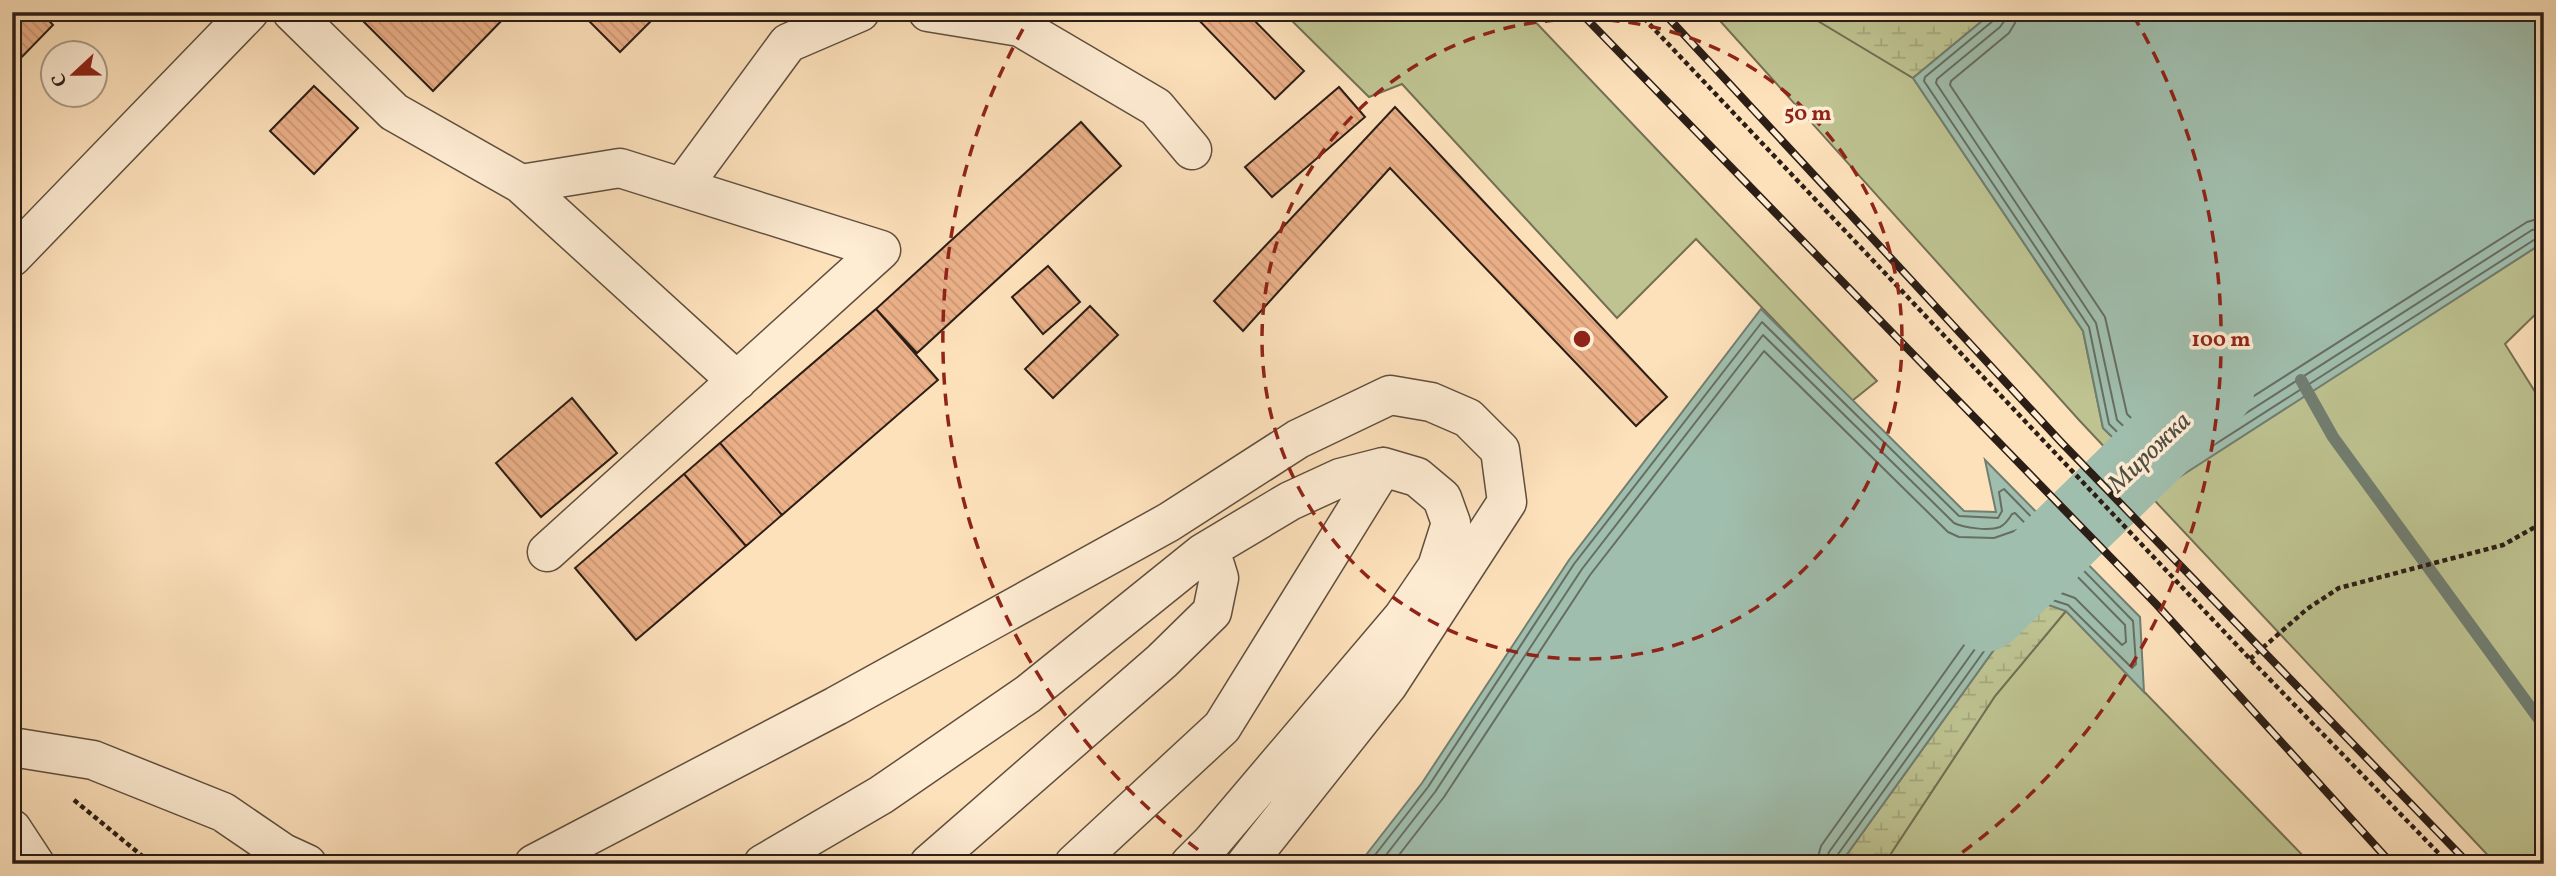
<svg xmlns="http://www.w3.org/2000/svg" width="2556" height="876" font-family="Vollkorn,serif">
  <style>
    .grass { fill: #bec391; stroke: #747054; stroke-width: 2 }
    .wetland { fill: url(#wetland-marsh); stroke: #747054; stroke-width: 2 }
    .water { fill: #a0bead; stroke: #717e71; stroke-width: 2 }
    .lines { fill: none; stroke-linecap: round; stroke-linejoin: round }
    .shore { stroke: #666e62; stroke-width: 2 }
    .stream { stroke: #717e71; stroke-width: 12 }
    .river { stroke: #a0bead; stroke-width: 77 }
    .building { fill: url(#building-back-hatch); stroke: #2b1e16; stroke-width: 2 }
    .minor-casing { stroke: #604f3f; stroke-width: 41 }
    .path { stroke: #2b1e16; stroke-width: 4.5; stroke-dasharray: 5 3.5; stroke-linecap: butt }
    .minor { stroke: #feecd3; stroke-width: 38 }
    .rail-casing { stroke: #2b1e16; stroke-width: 8 }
    .rail { stroke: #feecd3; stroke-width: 5; stroke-dasharray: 16; stroke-linecap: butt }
    .ring { fill: none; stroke: #8f2418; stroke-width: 3.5; stroke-dasharray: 12 9 }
    .labels { text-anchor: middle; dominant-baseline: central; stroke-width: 7; stroke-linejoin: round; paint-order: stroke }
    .water-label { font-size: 26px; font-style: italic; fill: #4e4e43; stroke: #feecd3 }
    .centre { fill: #8f2418; stroke: #feecd3; stroke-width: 3.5 }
    .ring-label { font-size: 21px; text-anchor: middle; font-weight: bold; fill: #8f2418; stroke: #feecd3; stroke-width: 7; stroke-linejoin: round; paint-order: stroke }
  </style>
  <defs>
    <pattern id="wetland-marsh" width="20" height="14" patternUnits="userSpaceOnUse" patternTransform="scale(1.75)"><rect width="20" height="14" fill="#bec391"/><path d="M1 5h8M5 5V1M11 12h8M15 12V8" fill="none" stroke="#a3a77c"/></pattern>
    <pattern id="building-back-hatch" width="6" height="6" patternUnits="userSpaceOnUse" patternTransform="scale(1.75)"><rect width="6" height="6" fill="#ebb088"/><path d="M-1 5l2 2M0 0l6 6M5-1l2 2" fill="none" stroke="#ca9775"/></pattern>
  </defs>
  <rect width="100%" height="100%" fill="#fde1bb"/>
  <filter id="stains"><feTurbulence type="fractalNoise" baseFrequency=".00286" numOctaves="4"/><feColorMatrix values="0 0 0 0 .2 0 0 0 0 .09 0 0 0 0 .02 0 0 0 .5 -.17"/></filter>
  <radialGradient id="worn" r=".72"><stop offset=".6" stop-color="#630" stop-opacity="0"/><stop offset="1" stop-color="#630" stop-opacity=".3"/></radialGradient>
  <path class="grass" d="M 1283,12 L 1526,12 L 1877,381 L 1852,401 L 1696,239 L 1617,318 L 1402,84 L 1369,97 Z
    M 1712,12 L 1805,12 L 1913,78 L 2083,331 L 2103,428 L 2163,487 L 2544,242 L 2544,306 L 2505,344 L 2544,406 L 2544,864 L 2496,864 L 2079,420 Z
    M 2066,611 L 2311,864 L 1884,864 L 1995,696 Z"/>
  <path class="wetland" d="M 1811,12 L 1993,12 L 1913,78 L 1808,15 Z
    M 2032,599 L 2066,611 L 1995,696 L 1884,864 L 1840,864 L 2011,626 Z"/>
  <path class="water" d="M 1993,12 L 2544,12 L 2544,242 L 2164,487 L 2103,428 L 2083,331 L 1913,78 Z
    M 1761,309 L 1964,511 L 1996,512 L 1985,460 L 2140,617 L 2144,692 L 2066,611 L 2032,599 L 2011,626 L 1840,864 L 1359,864 L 1422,783 L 1569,560 Z"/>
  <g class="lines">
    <path class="shore" d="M 1997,12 L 1994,20 L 1925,77 L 1924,81 L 2089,327 L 2109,424 L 2164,477 L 2537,238 L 2544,237
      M 2006,12 L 2005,20 L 2000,27 L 1937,79 L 1936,83 L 2096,323 L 2117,420 L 2165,465 L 2532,230 L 2544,228
      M 2016,12 L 2015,23 L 2009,33 L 1951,81 L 1950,85 L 2105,317 L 2127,414 L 2166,452 L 2527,222 L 2544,217
      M 1368,864 L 1428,787 L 1574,564 L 1762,322 L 1959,516 L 1998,518 L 2002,511 L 1999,492 L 2004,489 L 2133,621 L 2136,664 L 2132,668 L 2068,605 L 2031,593 L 2005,622 L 1836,857 L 1835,864
      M 1379,864 L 1435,792 L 1582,569 L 1763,335 L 1954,523 C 1964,528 1989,531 2000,527 C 2006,524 2009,519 2012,514 L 2015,513 L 2125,625 L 2126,642 L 2122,645 L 2075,598 L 2036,584 L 2029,584 L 2021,588 L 1998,617 L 1829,852 L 1826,864
      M 1392,864 L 1444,797 L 1590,575 L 1764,351 L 1948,532 L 1959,537 L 1994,538 L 2017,530 L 2062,577 L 2058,581 C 2017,566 2014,579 1989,610 L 1821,846 L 1816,864"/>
    <path class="stream" d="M 2301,380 L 2333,437 L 2544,726"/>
    <path class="river" d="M 1986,613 L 2216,389"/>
  </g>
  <path class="building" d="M 12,12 L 41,12 L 53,25 L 12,67 Z
    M 372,12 L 510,12 L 433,91 L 363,21 Z
    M 580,12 L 660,12 L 620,52 Z
    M 1132,12 L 1147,12 L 1140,20 Z
    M 1191,12 L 1246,12 L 1304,71 L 1275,99 Z
    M 314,86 L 358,128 L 314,174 L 270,131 Z
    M 1339,87 L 1365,117 L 1272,197 L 1245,167 Z
    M 1395,107 L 1667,397 L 1636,426 L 1390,168 L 1243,331 L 1214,301 Z
    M 1081,122 L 1121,166 L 917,353 L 876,309 Z
    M 1048,266 L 1080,302 L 1043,334 L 1012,297 Z
    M 1090,306 L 1118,335 L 1053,398 L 1025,369 Z
    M 876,309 L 938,380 L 782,515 L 720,443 Z
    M 572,398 L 617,453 L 541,517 L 496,463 Z
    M 720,443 L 782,515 L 746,546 L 684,474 Z
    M 684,474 L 746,546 L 636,640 L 575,568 Z"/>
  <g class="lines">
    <defs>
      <path id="minor" d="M 292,12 L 394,112 L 521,184 L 620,168 L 881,250 L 547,552
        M 928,12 L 1020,27 L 1156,107 L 1192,150
        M 521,184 L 737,381
        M 682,187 L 788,43 L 860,12
        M 12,257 L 249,12
        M 12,747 L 93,760 L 223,812 L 283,853 L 307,864
        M 12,829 L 35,864
        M 534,864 L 836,706 L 1169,522 L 1298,439 L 1390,395 L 1431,402 L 1468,418 L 1500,450 L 1507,502 L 1388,685 L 1246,864
        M 763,864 L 881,795 L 1028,694 L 1203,553 L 1290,501 L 1340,478 L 1383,467 L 1417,477 L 1442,498 L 1451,523 L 1437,567 L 1403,617 L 1211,843 L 1190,864
        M 929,864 L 1162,661 L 1212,612 L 1219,578 L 1215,565 L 1203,553
        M 1074,864 L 1222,727 L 1383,467"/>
    </defs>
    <use href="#minor" class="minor-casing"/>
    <path class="path" d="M 1638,12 L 2250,659 L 2449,864
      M 2250,659 L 2307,609 L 2339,588 L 2503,545 L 2544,522
      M 74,800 L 152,864"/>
    <use href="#minor" class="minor"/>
    <defs>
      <path id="rail" d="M 1580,12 L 2157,605 L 2392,864
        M 1663,12 L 2061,442 L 2469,864"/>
    </defs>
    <use href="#rail" class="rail-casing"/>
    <use href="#rail" class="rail"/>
  </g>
  <g class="ring">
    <circle cx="1582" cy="339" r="320"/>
    <path d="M1215 862A639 639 0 0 1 1031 15M2133 15A639 639 0 0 1 1949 862"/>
  </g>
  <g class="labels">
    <g class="water-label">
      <text transform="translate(2150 453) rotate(-44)">Мирожка</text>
    </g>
  </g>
  <circle cx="1582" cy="339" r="10" class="centre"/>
  <g class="ring-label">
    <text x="1808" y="120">50 m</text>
    <text x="2221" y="346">100 m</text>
  </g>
  <rect width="2556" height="876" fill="none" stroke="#fde1bb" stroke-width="42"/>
  <rect x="14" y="14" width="2528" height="848" fill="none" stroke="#2b1e16" stroke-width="3.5"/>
  <rect x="21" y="21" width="2514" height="834" fill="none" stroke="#2b1e16" stroke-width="2"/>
  <g transform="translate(74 74) rotate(248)"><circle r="33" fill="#feecd3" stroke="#aa9a87" stroke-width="2"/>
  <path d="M0-5L12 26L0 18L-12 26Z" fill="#8f2418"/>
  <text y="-10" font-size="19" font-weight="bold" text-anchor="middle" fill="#2b1e16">С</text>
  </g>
  <rect width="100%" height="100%" filter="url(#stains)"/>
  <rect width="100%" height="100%" fill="url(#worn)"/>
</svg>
